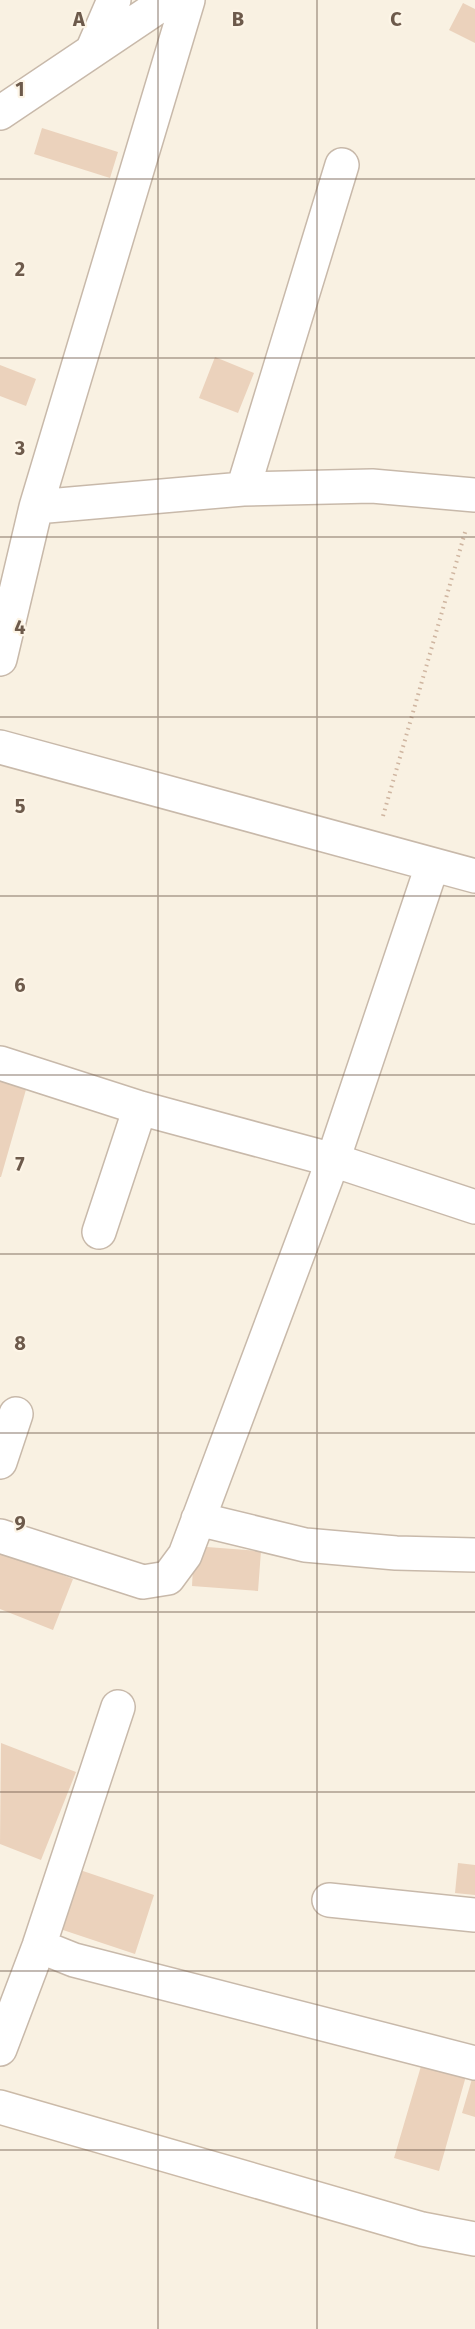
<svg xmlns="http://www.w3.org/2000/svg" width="475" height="2329" font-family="'Fira Sans',sans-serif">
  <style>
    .building { fill: #ebd2bc }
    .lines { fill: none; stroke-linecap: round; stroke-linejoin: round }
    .street-casing { stroke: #c8b9aa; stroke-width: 36 }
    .secondary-casing { stroke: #cbbaa8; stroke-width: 36 }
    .path { stroke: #cfb5a0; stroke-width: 4; stroke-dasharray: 1.5 4.5; stroke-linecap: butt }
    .street { stroke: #fff; stroke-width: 33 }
    .secondary { stroke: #fff; stroke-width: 33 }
    .grid { fill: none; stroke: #6d5a4b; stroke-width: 1.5; stroke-opacity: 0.55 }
    .grid-label { font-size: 20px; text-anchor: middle; font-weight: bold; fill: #6d5a4b; stroke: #fdf5e7; stroke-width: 4.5; stroke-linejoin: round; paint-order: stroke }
  </style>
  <rect width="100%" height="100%" fill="#f9f1e2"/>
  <path class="building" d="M 463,3 L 475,9 L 475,43 L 449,30 Z
    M 42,128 L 118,152 L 110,178 L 34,154 Z
    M 215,357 L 254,373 L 238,413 L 199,398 Z
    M 0,365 L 36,379 L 26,406 L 0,396 Z
    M 0,1071 L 29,1079 L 1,1177 L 0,1177 Z
    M 194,1546 L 261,1551 L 258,1591 L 192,1586 Z
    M 0,1551 L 73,1579 L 53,1630 L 0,1609 Z
    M 1,1743 L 76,1772 L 41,1860 L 0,1844 Z
    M 458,1863 L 475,1865 L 475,1895 L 455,1893 Z
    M 80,1870 L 154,1895 L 135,1954 L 60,1929 Z
    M 424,2056 L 468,2069 L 439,2171 L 394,2158 Z
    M 474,2072 L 475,2072 L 475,2117 L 462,2113 Z"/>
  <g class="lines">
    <defs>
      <path id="street" d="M 92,51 L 114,0
        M 0,113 L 168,0
        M 243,489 L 342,165
        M 36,507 L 188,0
        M 0,659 L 36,507 L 243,489 L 372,486 L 475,495
        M 0,747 L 475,876
        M 0,1063 L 140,1108 L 333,1160 L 475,1207
        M 99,1232 L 140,1108
        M 0,1462 L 16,1414
        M 198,1519 L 305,1545 L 396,1553 L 475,1555
        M 0,1536 L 143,1582 L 168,1578 L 185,1555 L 333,1160 L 432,866
        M 329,1900 L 475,1915
        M 39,1946 L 74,1960 L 475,2063
        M 0,2049 L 39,1946 L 118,1707"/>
      <path id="secondary" d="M 0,2107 L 422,2229 L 475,2239"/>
    </defs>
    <use href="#street" class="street-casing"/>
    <use href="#secondary" class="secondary-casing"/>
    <path class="path" d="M 383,816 L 466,529"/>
    <use href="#street" class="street"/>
    <use href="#secondary" class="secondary"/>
  </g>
  <path class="grid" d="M 158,0 L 158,2329M 317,0 L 317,2329M 0,179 L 475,179M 0,358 L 475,358M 0,537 L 475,537M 0,717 L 475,717M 0,896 L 475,896M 0,1075 L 475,1075M 0,1254 L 475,1254M 0,1433 L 475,1433M 0,1612 L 475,1612M 0,1792 L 475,1792M 0,1971 L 475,1971M 0,2150 L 475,2150"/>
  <g class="grid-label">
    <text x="79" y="26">A</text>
    <text x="238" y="26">B</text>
    <text x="396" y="26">C</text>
    <text x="20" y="96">1</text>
    <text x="20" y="276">2</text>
    <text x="20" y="455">3</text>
    <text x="20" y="634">4</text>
    <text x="20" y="813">5</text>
    <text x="20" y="992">6</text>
    <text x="20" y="1171">7</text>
    <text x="20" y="1350">8</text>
    <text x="20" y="1530">9</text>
  </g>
</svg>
